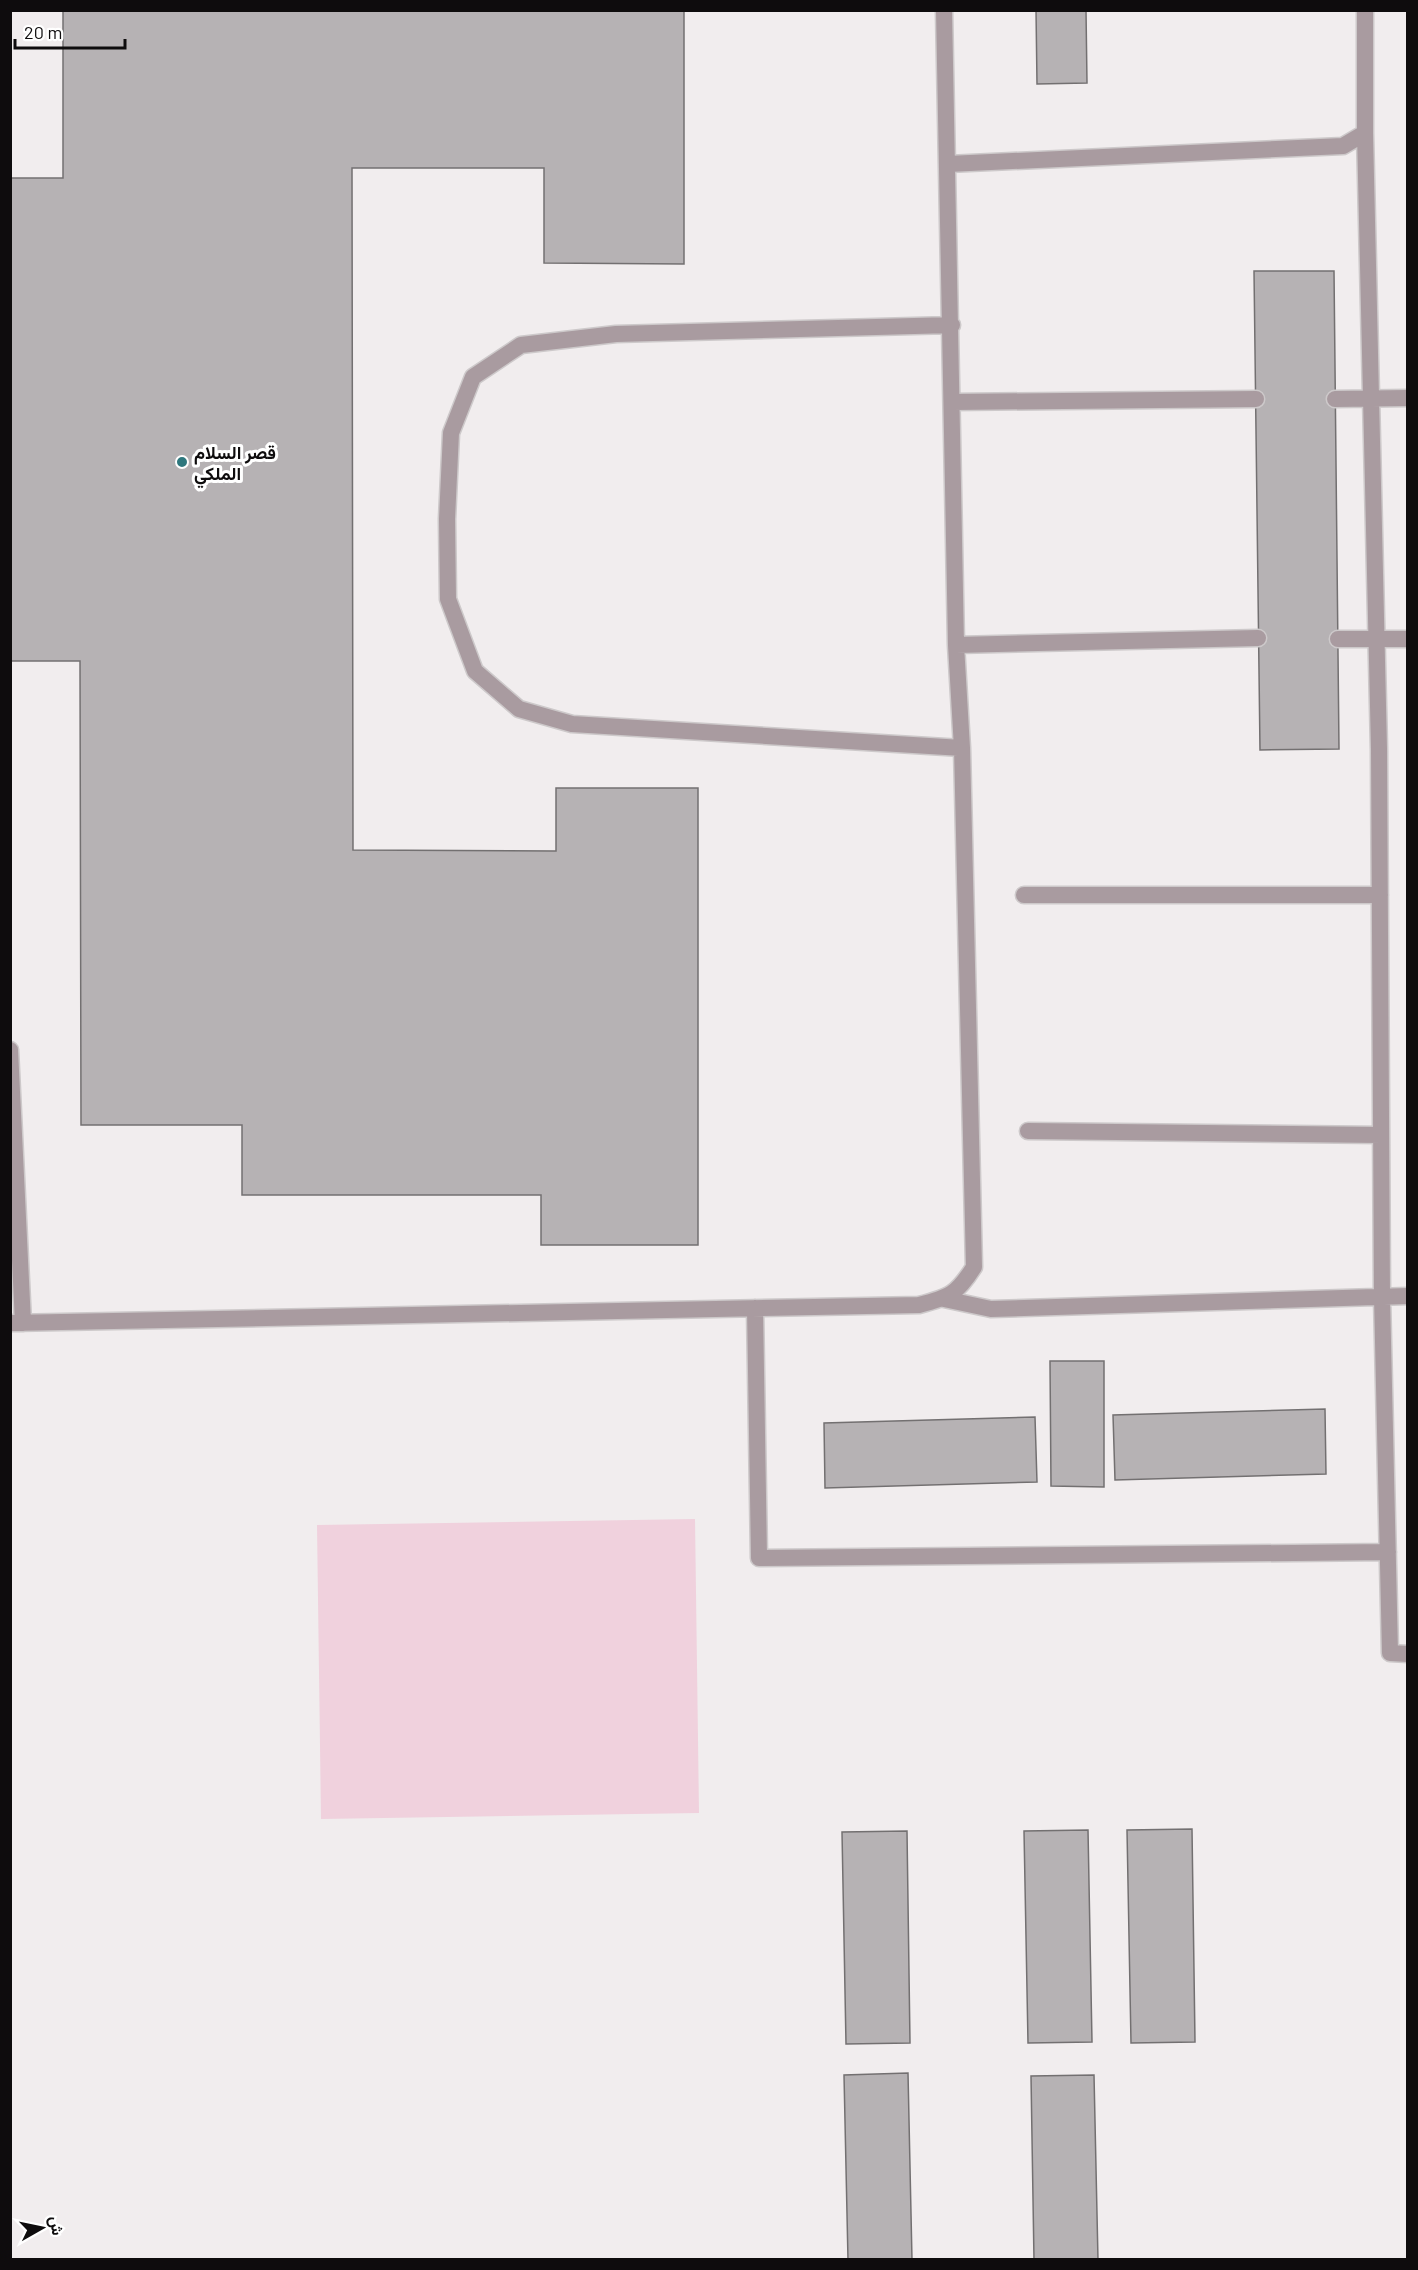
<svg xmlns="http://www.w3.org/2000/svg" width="1418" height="2270" font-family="Barlow,Vazirmatn,sans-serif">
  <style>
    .green { fill: #f0d1dd }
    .building { fill: #b6b2b4; stroke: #737071; stroke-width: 1.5 }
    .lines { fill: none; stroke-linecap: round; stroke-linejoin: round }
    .service-casing { stroke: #cdc9ca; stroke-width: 19 }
    .service { stroke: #a99ba0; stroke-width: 16 }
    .poi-dot { fill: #2e777d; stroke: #fff; stroke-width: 2 }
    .labels { text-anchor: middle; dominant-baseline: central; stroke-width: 6; stroke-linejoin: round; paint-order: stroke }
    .poi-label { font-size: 18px; font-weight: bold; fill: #0e0c0d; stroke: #fff; text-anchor: start }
  </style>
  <rect width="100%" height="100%" fill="#f1edee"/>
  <path class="green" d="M 695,1519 L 699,1813 L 321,1819 L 317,1525 Z"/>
  <path class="building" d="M 63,10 L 684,10 L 684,264 L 544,263 L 544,168 L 352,168 L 353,850 L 556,851 L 556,788 L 698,788 L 698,1245 L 541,1245 L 541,1195 L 242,1195 L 242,1125 L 81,1125 L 80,661 L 10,661 L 10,178 L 63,178 Z
    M 1036,10 L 1086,10 L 1087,83 L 1037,84 Z
    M 1254,271 L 1334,271 L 1339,749 L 1260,750 Z
    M 1050,1361 L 1104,1361 L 1104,1487 L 1051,1486 Z
    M 1325,1409 L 1326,1474 L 1115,1480 L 1113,1415 Z
    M 1035,1417 L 1037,1482 L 825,1488 L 824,1423 Z
    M 1192,1829 L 1195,2042 L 1131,2043 L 1127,1830 Z
    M 1088,1830 L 1092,2042 L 1028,2043 L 1024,1831 Z
    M 907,1831 L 910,2043 L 846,2044 L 842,1832 Z
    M 908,2073 L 912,2260 L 848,2260 L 844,2075 Z
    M 1094,2075 L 1098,2260 L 1034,2260 L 1031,2076 Z"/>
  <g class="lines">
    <defs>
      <path id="service" d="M 1365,133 L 1379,749 L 1382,1297 L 1390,1653 L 1408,1654
        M 948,164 L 1343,146 L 1365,133 L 1365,10
        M 952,325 L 616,334 L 521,345 L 473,377 L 451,433 L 447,519 L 448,599 L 475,671 L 519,709 L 572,724 L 962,748
        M 1335,399 L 1408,398
        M 953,402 L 1256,399
        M 1338,639 L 1408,639
        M 956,645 L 1258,638
        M 1024,895 L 1380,895
        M 10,1050 L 23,1323
        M 1028,1131 L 1381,1135
        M 944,1299 L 991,1309 L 1408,1296
        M 755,1308 L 759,1558 L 1388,1552
        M 10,1323 L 919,1305 C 950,1297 957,1294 974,1267 L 962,748 L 956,645 L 944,10"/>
    </defs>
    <use href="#service" class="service-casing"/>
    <use href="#service" class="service"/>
  </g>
  <circle class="poi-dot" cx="182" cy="462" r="6"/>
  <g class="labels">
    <g class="poi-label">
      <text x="194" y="452">قصر السلام<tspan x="194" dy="21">الملكي</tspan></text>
    </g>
  </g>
  <rect width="1418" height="2270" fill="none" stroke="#0e0c0d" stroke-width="24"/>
  <g transform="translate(42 2228) rotate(81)" stroke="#ffffff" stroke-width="4.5" paint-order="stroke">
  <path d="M0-4.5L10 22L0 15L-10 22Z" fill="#0e0c0d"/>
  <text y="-9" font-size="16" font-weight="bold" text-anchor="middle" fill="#0e0c0d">ش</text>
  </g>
  <path d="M15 39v9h110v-9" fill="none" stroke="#0e0c0d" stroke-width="3"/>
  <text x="24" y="39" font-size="18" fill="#0e0c0d" stroke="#ffffff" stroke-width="4.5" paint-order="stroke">20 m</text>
</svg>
